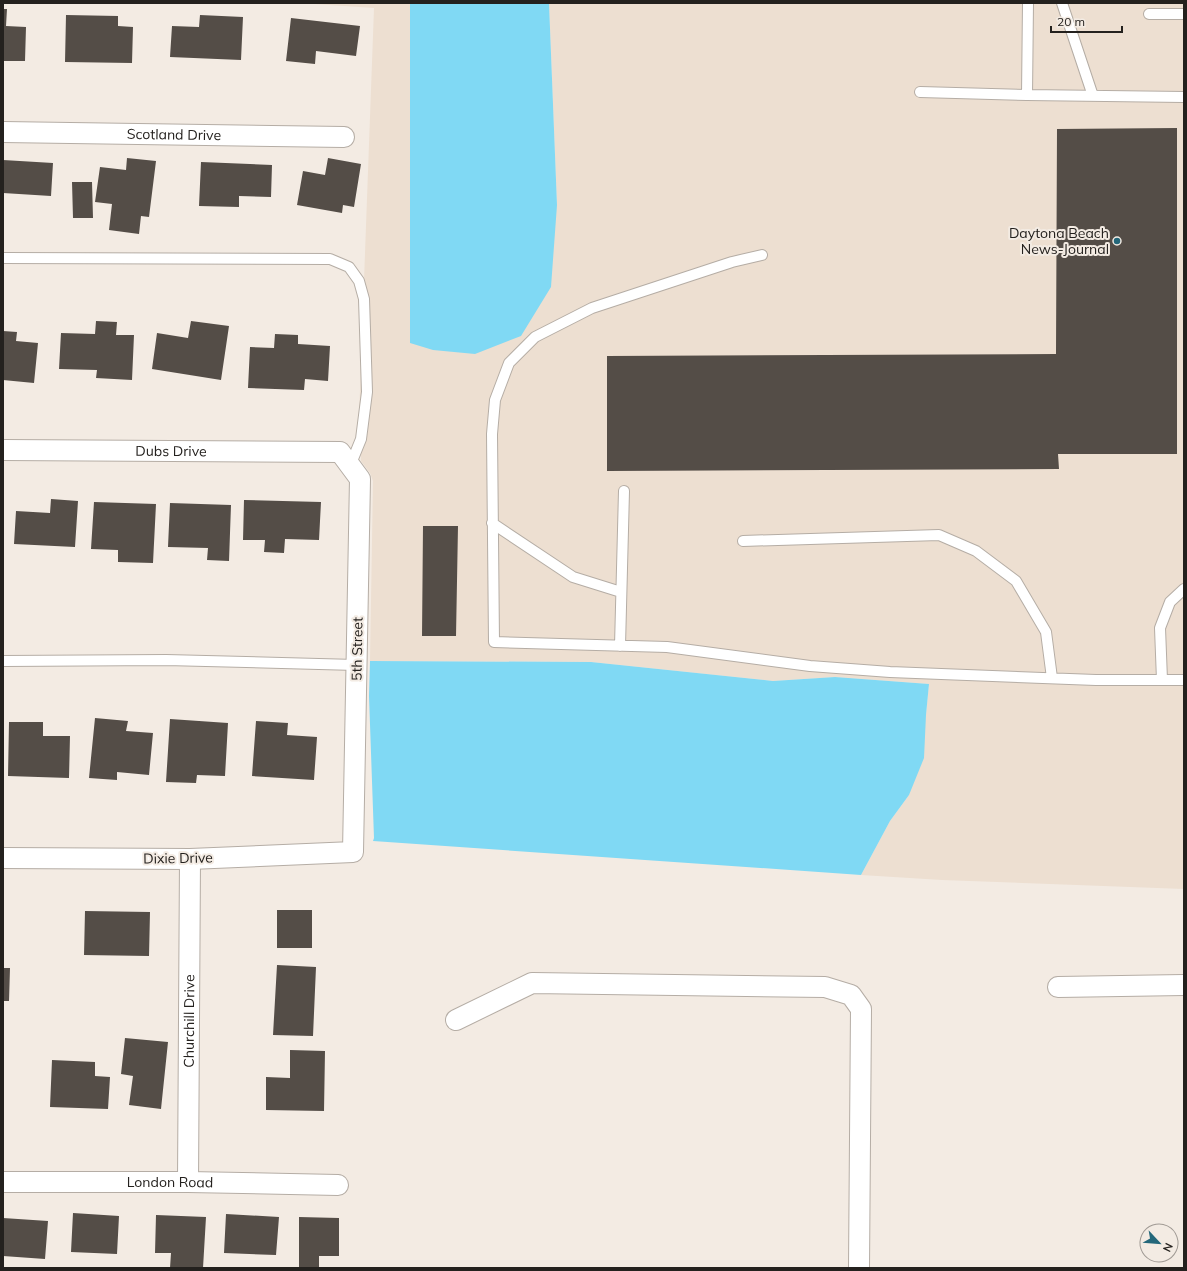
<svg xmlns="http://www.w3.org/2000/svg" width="1187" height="1271" font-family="Mulish,sans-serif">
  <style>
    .built { fill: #eddfd1 }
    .water { fill: #80d9f4 }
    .building { fill: #544d47 }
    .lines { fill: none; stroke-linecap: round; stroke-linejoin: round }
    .lane-casing { stroke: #b5ada5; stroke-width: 12 }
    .street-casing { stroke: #b5ada5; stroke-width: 22 }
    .lane { stroke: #fff; stroke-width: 10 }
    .street { stroke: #fff; stroke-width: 20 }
    .poi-dot { fill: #24677a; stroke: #f3ebe3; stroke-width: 1.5 }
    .labels { text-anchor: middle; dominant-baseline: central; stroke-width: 4; stroke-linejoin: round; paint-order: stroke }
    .street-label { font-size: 14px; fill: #24211e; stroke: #f3ebe3 }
    .poi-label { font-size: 14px; fill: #24211e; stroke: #f3ebe3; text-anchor: end }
  </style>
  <rect width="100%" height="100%" fill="#f3ebe3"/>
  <path class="built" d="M 299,3 L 410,3 L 410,343 L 557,205 L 549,3 L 1184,3 L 1184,889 L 942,880 L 861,875 L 890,821 L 909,795 L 926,715 L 929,684 L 835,677 L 773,681 L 591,662 L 370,661 L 373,481 L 370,473 L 361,461 L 359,417 L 374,8 Z"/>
  <path class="water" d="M 410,3 L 549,3 L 557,205 L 551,287 L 521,336 L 475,354 L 433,350 L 410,343 Z
    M 370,661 L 591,662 L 773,681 L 835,677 L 929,684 L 926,715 L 924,758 L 909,795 L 890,821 L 861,875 L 373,841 L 374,838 L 369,696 Z"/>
  <path class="building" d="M 3,9 L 7,9 L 6,26 L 26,27 L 25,61 L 3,61 Z
    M 66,15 L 118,16 L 118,26 L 133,27 L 132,63 L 65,62 Z
    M 200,15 L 243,17 L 241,60 L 170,57 L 172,26 L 199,27 Z
    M 291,18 L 360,26 L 356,56 L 316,51 L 315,64 L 286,61 Z
    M 1177,128 L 1177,454 L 1058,454 L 1059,469 L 607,471 L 607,356 L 1056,354 L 1057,129 Z
    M 127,158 L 156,161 L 149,217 L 141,216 L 139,234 L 109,230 L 112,204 L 95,202 L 100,167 L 126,170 Z
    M 328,158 L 361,164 L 354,207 L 343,205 L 342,213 L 297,205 L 303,171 L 325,175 Z
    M 3,160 L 53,163 L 51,196 L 3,193 Z
    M 201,162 L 272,165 L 271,197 L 239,196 L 239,207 L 199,206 Z
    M 72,182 L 92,182 L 93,218 L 73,218 Z
    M 96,321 L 117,322 L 116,335 L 134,335 L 132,380 L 96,378 L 97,370 L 59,369 L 61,333 L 95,334 Z
    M 191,321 L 229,326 L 221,380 L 152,369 L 157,333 L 188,338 Z
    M 3,331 L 17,332 L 16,341 L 38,343 L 34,383 L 3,380 Z
    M 275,334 L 298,335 L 298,344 L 330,346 L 328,381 L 305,379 L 304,390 L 248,388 L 250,347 L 274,348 Z
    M 51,499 L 78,501 L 75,547 L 14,544 L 16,511 L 50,513 Z
    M 244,500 L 321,502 L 319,540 L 285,539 L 284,553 L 264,552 L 265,540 L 243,540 Z
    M 94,502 L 156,504 L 153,563 L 118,562 L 118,550 L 91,549 Z
    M 170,503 L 231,505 L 229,561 L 207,560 L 208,548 L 168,547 Z
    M 423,526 L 458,526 L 456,636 L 422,636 Z
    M 95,718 L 128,721 L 126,731 L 153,733 L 149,775 L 117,772 L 117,780 L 89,778 Z
    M 170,719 L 228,723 L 225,776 L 197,775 L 196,783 L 166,782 Z
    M 256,721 L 288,723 L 287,735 L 317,737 L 314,780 L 252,776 Z
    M 9,722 L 43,722 L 43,736 L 70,736 L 69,778 L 8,776 Z
    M 277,910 L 312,910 L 312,948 L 277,948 Z
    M 85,911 L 150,912 L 149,956 L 84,955 Z
    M 277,965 L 316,967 L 313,1036 L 273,1035 Z
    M 3,968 L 10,968 L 9,1001 L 3,1001 Z
    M 125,1038 L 168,1042 L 161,1109 L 129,1105 L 133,1076 L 121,1074 Z
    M 290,1050 L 325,1051 L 324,1111 L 266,1110 L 266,1077 L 290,1078 Z
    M 52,1060 L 95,1062 L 95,1076 L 110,1077 L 108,1109 L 50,1107 Z
    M 73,1213 L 119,1216 L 117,1254 L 71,1252 Z
    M 226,1214 L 279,1217 L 276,1255 L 224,1253 Z
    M 156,1215 L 206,1217 L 203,1268 L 170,1268 L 171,1253 L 155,1253 Z
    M 299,1217 L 339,1218 L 339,1256 L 319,1256 L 319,1268 L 299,1268 Z
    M 3,1218 L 48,1221 L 45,1259 L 3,1256 Z"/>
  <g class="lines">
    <defs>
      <path id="lane" d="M 1062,3 L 1093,96
        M 1149,14 L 1184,14
        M 920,92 L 1027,95 L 1184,97
        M 1027,95 L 1028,3
        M 762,255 L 732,262 L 592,308 L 535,337 L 509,363 L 495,400 L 492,434 L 494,642 L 667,647 L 810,666 L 890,672 L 1096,680 L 1184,680
        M 3,258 L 330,259 L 349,267 L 359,281 L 364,299 L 367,392 L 361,439 L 350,466
        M 492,523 L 573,577 L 621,592
        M 743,541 L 939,535 L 976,551 L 1016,581 L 1046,632 L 1052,678
        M 620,646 L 624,491
        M 3,661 L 166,660 L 356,665
        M 1162,680 L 1160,628 L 1170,602 L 1184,589"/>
      <g id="street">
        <path id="s1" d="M 3,132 L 344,137"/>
        <path id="s2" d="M 3,450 L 340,452 L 360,479 L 353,852 L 190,859 L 3,858"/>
        <path d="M 1058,987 L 1184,985"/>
        <path d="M 456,1020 L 532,983 L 825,987 L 851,995 L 861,1009 L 859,1268"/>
        <path id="s3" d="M 3,1182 L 188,1182 L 338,1185"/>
        <path id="s4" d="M 188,1182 L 190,859"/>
      </g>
    </defs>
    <use href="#lane" class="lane-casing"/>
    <use href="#street" class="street-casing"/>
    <use href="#lane" class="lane"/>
    <use href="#street" class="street"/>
  </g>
  <circle class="poi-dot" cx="1117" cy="241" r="4"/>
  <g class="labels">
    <g class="street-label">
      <text stroke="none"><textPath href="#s1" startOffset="171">Scotland Drive</textPath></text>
      <text stroke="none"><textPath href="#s2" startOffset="168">Dubs Drive</textPath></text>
      <text transform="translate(357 649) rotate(-89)">5th Street</text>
      <text transform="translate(178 858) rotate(-1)">Dixie Drive</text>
      <text stroke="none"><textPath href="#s4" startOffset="161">Churchill Drive</textPath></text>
      <text stroke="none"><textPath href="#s3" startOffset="167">London Road</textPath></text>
    </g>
    <g class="poi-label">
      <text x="1109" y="233">Daytona Beach<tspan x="1109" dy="16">News-Journal</tspan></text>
    </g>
  </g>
  <rect width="1187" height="1271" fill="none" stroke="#24211e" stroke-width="8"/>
  <g transform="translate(1159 1243) rotate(116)"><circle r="19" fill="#f3ebe3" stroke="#a09a94"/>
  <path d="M0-3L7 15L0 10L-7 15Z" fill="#24677a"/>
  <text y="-6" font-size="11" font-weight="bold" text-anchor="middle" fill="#24211e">N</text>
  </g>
  <path d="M1051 26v6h71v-6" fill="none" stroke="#24211e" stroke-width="2"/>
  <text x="1057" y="26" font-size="12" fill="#24211e" stroke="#f3ebe3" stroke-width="3" paint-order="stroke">20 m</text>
</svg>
